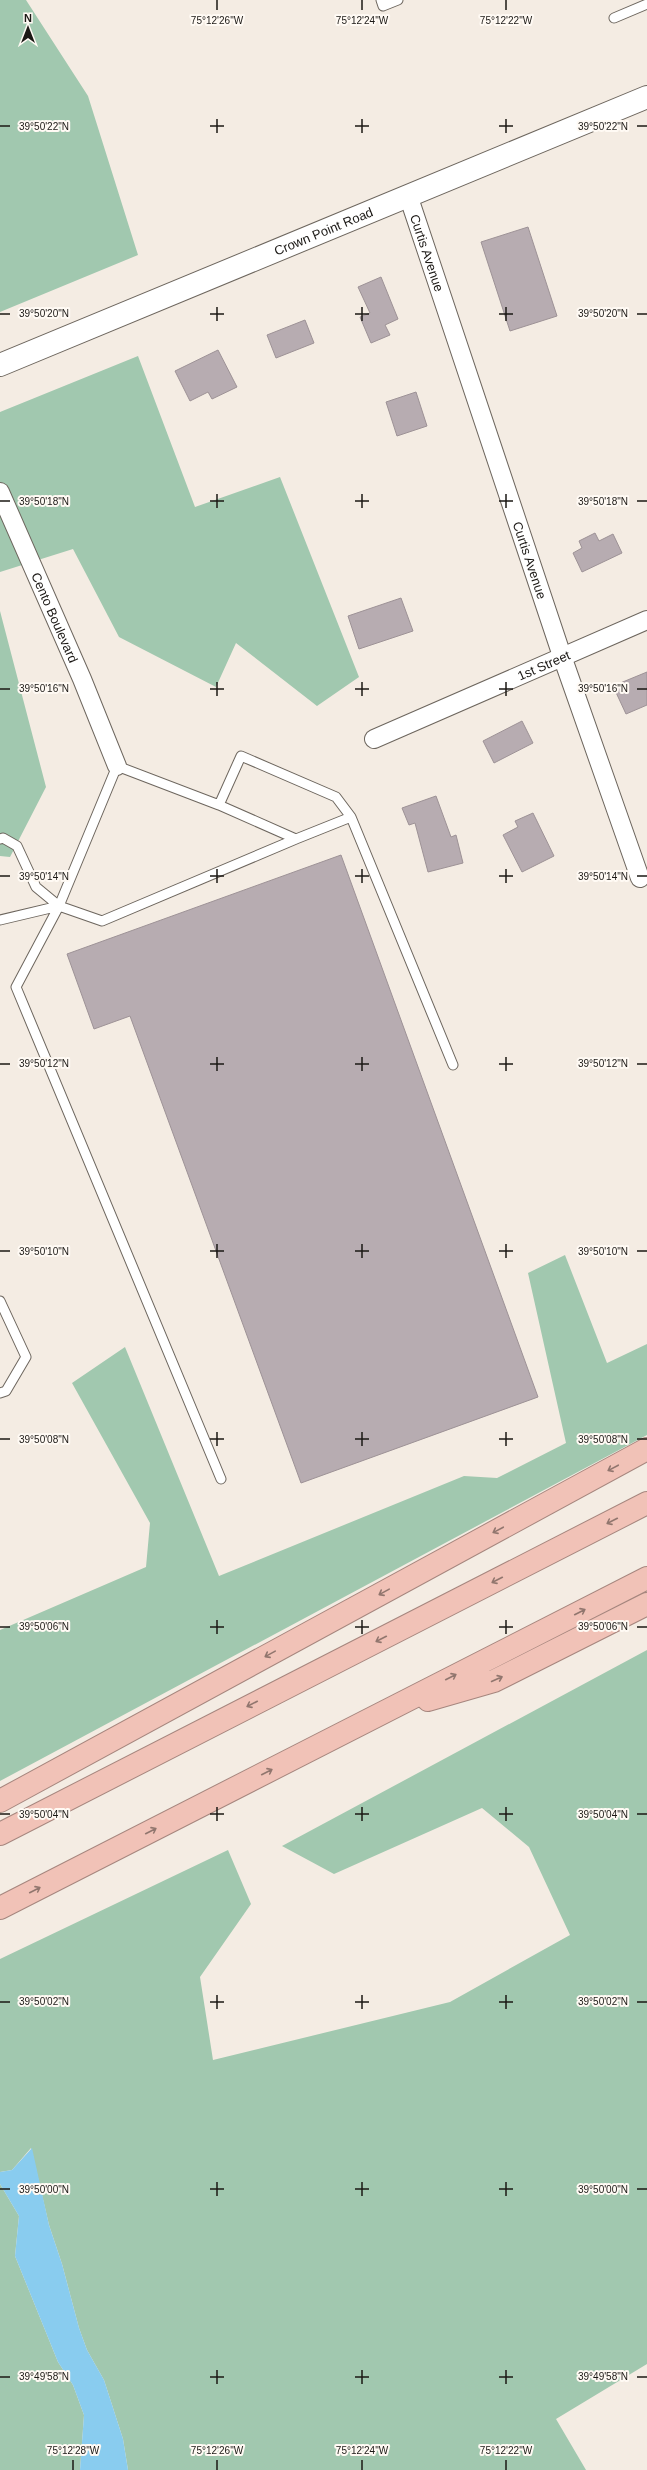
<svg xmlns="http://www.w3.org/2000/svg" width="647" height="2470" font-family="Helvetica,sans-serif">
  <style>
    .green { fill: #a1c8af }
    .water { fill: #89ccef }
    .building { fill: #b7acb1; stroke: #9d9296 }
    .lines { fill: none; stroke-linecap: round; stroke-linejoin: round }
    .service-casing { stroke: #6d665e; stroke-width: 11 }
    .minor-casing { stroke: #6d665e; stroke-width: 20 }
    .secondary-casing { stroke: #6d665e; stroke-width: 24 }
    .motorway-casing { stroke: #a6867e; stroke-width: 24 }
    .service { stroke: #fff; stroke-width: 9 }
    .minor { stroke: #fff; stroke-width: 18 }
    .secondary { stroke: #fff; stroke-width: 22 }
    .motorway { stroke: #f1c2b7; stroke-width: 22 }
    .oneway { stroke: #91766e }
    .ticks { fill: none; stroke: #1b1815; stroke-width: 1.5 }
    .labels { text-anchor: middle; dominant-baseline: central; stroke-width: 4; stroke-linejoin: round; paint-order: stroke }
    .street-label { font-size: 13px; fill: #1b1815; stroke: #fffaf4 }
    .ticks-label { font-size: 10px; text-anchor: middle; fill: #1b1815; stroke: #fffaf4; stroke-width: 4; stroke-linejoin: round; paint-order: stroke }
  </style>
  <rect width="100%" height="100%" fill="#f4ece3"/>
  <path class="green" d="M 0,0 L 26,0 L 88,96 L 138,255 L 0,312 Z
    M 138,356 L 195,507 L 280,477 L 359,677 L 317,706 L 236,643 L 216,687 L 119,637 L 73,549 L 0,572 L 0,412 Z
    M 0,611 L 46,787 L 10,857 L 0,856 Z
    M 565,1255 L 607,1363 L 647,1344 L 647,1435 L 0,1781 L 0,1630 L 146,1567 L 150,1523 L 72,1383 L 125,1347 L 219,1576 L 464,1476 L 497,1478 L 566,1443 L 528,1273 Z
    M 647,1650 L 647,2364 L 556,2419 L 586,2470 L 128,2470 L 123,2439 L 104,2380 L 87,2350 L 79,2328 L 62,2264 L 49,2225 L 31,2148 L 12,2170 L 0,2172 L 0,1959 L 228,1850 L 251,1904 L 200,1977 L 213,2060 L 450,2002 L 570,1935 L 529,1847 L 482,1808 L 334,1874 L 282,1846 Z
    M 0,2184 L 19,2216 L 15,2256 L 58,2362 L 73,2385 L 84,2415 L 80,2470 L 0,2470 Z"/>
  <path class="water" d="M 32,2148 L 49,2225 L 62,2264 L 79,2328 L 87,2350 L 104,2380 L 123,2439 L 128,2470 L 80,2470 L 84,2415 L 73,2385 L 58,2362 L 15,2256 L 19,2216 L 0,2184 L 0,2172 L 12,2170 Z"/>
  <path class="building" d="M 528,227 L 557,316 L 510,331 L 481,242 Z
    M 381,277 L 398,319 L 385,325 L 390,335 L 371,343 L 360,317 L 370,313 L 358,287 Z
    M 305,320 L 314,343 L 276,358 L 267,335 Z
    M 218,350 L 237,387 L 212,399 L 208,392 L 190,401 L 175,371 Z
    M 416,392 L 427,426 L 397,436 L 386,402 Z
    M 595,533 L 599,541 L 613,534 L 622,553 L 582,572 L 573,553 L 582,548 L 579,541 Z
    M 401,598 L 413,631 L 359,649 L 348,616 Z
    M 647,672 L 647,705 L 626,714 L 613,686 Z
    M 522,721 L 533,743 L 494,763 L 483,741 Z
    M 436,796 L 451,837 L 456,835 L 463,863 L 428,872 L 415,823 L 409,825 L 402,808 Z
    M 533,813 L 554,856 L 522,872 L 503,835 L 518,827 L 515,821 Z
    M 341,855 L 538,1397 L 301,1483 L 130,1016 L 94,1029 L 67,954 Z"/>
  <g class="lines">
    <defs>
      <path id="service" d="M 381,0 L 383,6 L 398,0
        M 614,18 L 647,4
        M 219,805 L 241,756 L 336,797 L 351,817
        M 0,839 L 3,838 L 17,846 L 36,887 L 59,906 L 102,921 L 296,839 L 219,805 L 117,766 L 59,906 L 16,987 L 221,1479
        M 296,839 L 351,817 L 453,1065
        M 0,920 L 59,906
        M 0,1301 L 26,1357 L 6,1391 L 0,1393"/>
      <g id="minor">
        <path id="s1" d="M 408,195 L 562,656 L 640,878"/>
        <path id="s2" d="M 0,492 L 82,679 L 117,766"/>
        <path id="s3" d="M 374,739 L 647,620"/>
      </g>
      <g id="secondary">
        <path id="s4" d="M 0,365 L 647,97"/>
      </g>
      <path id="motorway" d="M 428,1700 L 494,1681 L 647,1604
        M 0,1801 L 647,1449
        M 0,1834 L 647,1503
        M 0,1908 L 647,1578"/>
    </defs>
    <use href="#service" class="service-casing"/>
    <use href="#minor" class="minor-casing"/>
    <use href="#secondary" class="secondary-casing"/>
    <use href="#motorway" class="motorway-casing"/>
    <use href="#service" class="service"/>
    <use href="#minor" class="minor"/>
    <use href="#secondary" class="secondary"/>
    <use href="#motorway" class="motorway"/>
  </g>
  <defs><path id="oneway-shaft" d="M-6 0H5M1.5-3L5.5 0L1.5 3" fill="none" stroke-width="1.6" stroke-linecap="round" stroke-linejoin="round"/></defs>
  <g class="oneway">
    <use href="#oneway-shaft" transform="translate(613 1468) rotate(152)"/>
    <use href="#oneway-shaft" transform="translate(612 1521) rotate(153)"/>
    <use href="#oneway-shaft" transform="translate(498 1530) rotate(152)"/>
    <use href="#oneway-shaft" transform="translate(497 1580) rotate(153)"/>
    <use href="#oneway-shaft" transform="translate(384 1592) rotate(151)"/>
    <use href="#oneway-shaft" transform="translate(580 1612) rotate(-27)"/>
    <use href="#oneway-shaft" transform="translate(381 1639) rotate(153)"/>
    <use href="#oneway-shaft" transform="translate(270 1654) rotate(151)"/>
    <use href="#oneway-shaft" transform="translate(451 1677) rotate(-27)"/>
    <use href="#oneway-shaft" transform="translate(497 1679) rotate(-24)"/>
    <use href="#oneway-shaft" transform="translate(252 1704) rotate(153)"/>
    <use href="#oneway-shaft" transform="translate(267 1772) rotate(-27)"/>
    <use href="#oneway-shaft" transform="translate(151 1831) rotate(-27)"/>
    <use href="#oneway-shaft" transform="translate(35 1890) rotate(-27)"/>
  </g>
  <path class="ticks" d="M 217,0 L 217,10M 362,0 L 362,10M 506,0 L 506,10M 217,119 L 217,133M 362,119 L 362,133M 506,119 L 506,133M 0,126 L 10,126M 210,126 L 224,126M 355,126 L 369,126M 499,126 L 513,126M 637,126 L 647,126M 217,307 L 217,321M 362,307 L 362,321M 506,307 L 506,321M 0,314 L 10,314M 210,314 L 224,314M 355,314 L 369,314M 499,314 L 513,314M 637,314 L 647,314M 217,494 L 217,508M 362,494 L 362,508M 506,494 L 506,508M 0,501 L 10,501M 210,501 L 224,501M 355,501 L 369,501M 499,501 L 513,501M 637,501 L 647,501M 217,682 L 217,696M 362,682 L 362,696M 506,682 L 506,696M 0,689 L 10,689M 210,689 L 224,689M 355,689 L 369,689M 499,689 L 513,689M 637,689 L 647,689M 217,869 L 217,883M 362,869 L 362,883M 506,869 L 506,883M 0,876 L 10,876M 210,876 L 224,876M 355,876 L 369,876M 499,876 L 513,876M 637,876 L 647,876M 217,1057 L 217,1071M 362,1057 L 362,1071M 506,1057 L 506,1071M 0,1064 L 10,1064M 210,1064 L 224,1064M 355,1064 L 369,1064M 499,1064 L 513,1064M 637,1064 L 647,1064M 217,1244 L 217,1258M 362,1244 L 362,1258M 506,1244 L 506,1258M 0,1251 L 10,1251M 210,1251 L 224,1251M 355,1251 L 369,1251M 499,1251 L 513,1251M 637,1251 L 647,1251M 217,1432 L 217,1446M 362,1432 L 362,1446M 506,1432 L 506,1446M 0,1439 L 10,1439M 210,1439 L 224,1439M 355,1439 L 369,1439M 499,1439 L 513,1439M 637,1439 L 647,1439M 217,1620 L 217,1634M 362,1620 L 362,1634M 506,1620 L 506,1634M 0,1627 L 10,1627M 210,1627 L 224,1627M 355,1627 L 369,1627M 499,1627 L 513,1627M 637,1627 L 647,1627M 217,1807 L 217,1821M 362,1807 L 362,1821M 506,1807 L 506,1821M 0,1814 L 10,1814M 210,1814 L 224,1814M 355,1814 L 369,1814M 499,1814 L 513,1814M 637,1814 L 647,1814M 217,1995 L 217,2009M 362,1995 L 362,2009M 506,1995 L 506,2009M 0,2002 L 10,2002M 210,2002 L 224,2002M 355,2002 L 369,2002M 499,2002 L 513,2002M 637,2002 L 647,2002M 217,2182 L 217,2196M 362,2182 L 362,2196M 506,2182 L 506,2196M 0,2189 L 10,2189M 210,2189 L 224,2189M 355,2189 L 369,2189M 499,2189 L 513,2189M 637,2189 L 647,2189M 217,2370 L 217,2384M 362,2370 L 362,2384M 506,2370 L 506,2384M 0,2377 L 10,2377M 210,2377 L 224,2377M 355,2377 L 369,2377M 499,2377 L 513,2377M 637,2377 L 647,2377M 73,2460 L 73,2470M 217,2460 L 217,2470M 362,2460 L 362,2470M 506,2460 L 506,2470"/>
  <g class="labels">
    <g class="street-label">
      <text stroke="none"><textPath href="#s4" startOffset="350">Crown Point Road</textPath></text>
      <text stroke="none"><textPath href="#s1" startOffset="61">Curtis Avenue</textPath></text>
      <text stroke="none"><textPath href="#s1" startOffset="385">Curtis Avenue</textPath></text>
      <text stroke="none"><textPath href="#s2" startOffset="137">Cento Boulevard</textPath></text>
      <text stroke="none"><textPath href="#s3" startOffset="185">1st Street</textPath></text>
    </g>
  </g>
  <g class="ticks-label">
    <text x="217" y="24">75°12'26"W</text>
    <text x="362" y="24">75°12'24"W</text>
    <text x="506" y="24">75°12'22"W</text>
    <text x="44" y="130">39°50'22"N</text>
    <text x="603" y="130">39°50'22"N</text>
    <text x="44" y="317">39°50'20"N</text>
    <text x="603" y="317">39°50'20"N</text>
    <text x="44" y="505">39°50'18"N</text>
    <text x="603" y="505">39°50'18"N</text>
    <text x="44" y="692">39°50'16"N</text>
    <text x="603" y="692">39°50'16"N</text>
    <text x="44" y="880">39°50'14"N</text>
    <text x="603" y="880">39°50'14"N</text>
    <text x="44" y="1067">39°50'12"N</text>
    <text x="603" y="1067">39°50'12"N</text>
    <text x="44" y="1255">39°50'10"N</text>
    <text x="603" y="1255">39°50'10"N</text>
    <text x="44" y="1443">39°50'08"N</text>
    <text x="603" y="1443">39°50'08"N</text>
    <text x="44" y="1630">39°50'06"N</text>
    <text x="603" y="1630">39°50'06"N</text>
    <text x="44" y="1818">39°50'04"N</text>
    <text x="603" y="1818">39°50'04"N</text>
    <text x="44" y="2005">39°50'02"N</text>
    <text x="603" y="2005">39°50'02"N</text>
    <text x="44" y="2193">39°50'00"N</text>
    <text x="603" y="2193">39°50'00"N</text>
    <text x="44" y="2380">39°49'58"N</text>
    <text x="603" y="2380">39°49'58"N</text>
    <text x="73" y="2454">75°12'28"W</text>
    <text x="217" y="2454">75°12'26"W</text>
    <text x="362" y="2454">75°12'24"W</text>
    <text x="506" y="2454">75°12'22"W</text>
  </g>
  <g transform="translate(28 28)" stroke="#fffaf4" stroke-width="3" paint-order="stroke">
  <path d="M0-3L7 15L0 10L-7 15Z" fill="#1b1815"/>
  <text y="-6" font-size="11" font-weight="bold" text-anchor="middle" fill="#1b1815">N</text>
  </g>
</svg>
